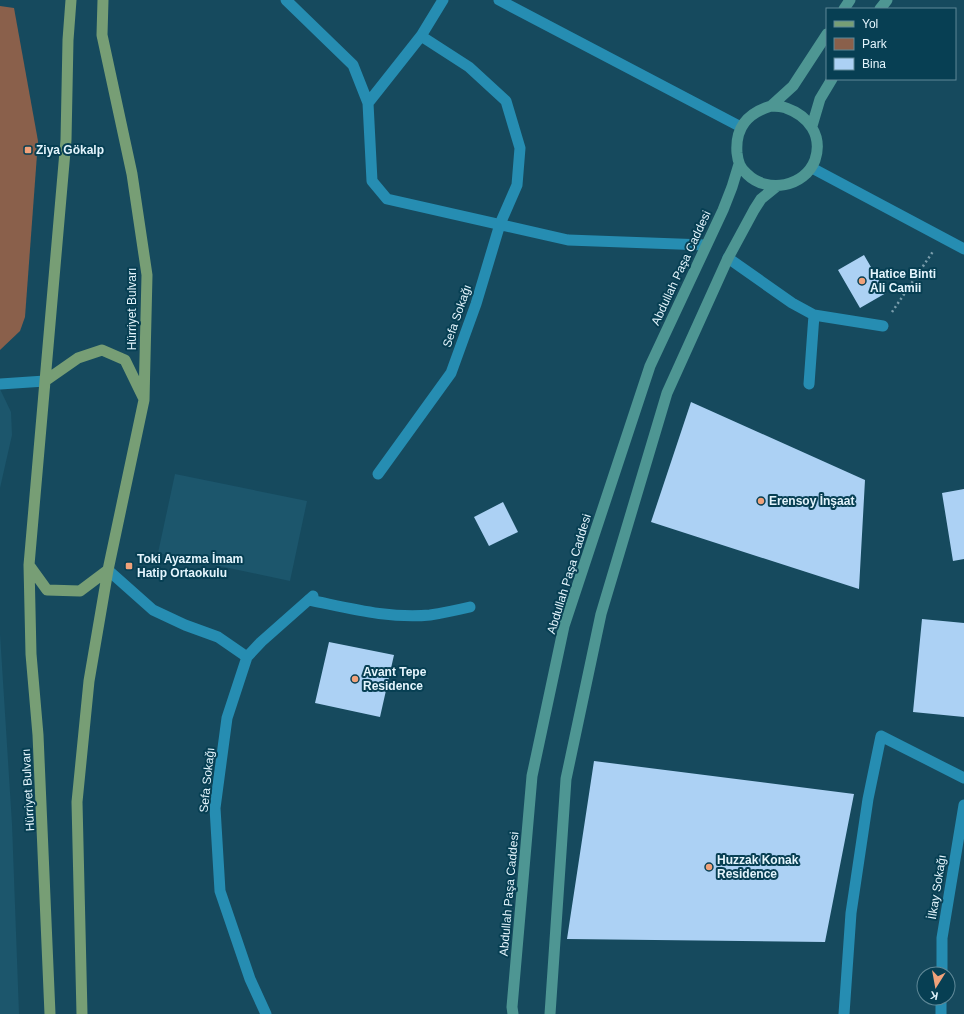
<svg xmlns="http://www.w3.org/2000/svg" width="964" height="1014" font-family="Helvetica,sans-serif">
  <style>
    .built { fill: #1c566c }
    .green { fill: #8a604b }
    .building { fill: #acd1f4 }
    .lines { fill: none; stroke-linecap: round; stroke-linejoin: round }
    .path { stroke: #7a9dab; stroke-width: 2.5; stroke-dasharray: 2 3; stroke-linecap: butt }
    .service { stroke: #268db2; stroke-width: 11 }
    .minor { stroke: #268db2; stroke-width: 11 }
    .secondary { stroke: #4e9693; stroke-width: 11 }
    .primary { stroke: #779e75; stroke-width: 11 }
    .poi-dot { fill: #f0a27a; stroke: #073f53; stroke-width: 1.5 }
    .labels { text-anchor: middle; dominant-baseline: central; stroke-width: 4; stroke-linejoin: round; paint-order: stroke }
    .poi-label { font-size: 12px; font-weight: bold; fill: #e4f5fd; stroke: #073f53; text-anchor: start }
    .street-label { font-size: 12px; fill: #e4f5fd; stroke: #073f53 }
  </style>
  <rect width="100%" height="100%" fill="#164a5e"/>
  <path class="built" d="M 0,389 L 11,412 L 12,435 L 0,488 Z
    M 175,474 L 307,501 L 290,581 L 158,553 Z
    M 0,634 L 12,824 L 19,1014 L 0,1014 Z"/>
  <path class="green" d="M 0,6 L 14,8 L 38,141 L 25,317 L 20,331 L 0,350 Z"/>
  <path class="building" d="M 864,255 L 886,293 L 860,308 L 838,270 Z
    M 691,402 L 865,480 L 859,589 L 651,522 Z
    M 964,489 L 964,559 L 953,561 L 942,493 Z
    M 503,502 L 518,532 L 489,546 L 474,517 Z
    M 922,619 L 964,623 L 964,717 L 913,712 Z
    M 329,642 L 394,655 L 380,717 L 315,703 Z
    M 594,761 L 854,794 L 825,942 L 567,939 Z"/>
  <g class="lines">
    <path class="path" d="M 892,312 L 934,250"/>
    <path class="service" d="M 309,600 C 349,608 389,619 430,615 C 443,613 457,610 470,607"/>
    <path class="minor" d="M 286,0 L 353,65 L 368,103 L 372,181 L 387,199 L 568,240 L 705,245
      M 499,0 L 741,127
      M 368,103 L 421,36 L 443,0
      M 812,168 L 964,249
      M 728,258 L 792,303 L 814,315 L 883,326
      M 0,384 L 45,381
      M 809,384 L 814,315
      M 378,474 L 451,373 L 476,304 L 500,224 L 517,185 L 520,148 L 506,101 L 469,67 L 421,36
      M 108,570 L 153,610 L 185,625 L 218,637 L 247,657
      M 942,974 L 942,938 L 964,805
      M 266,1014 L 250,979 L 220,891 L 215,808 L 227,718 L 247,657 L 261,642 L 313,596
      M 844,1014 L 851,913 L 868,799 L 881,736 L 964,778
      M 941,1014 L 941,998"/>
    <path class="secondary" d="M 844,9 L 850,0
      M 880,9 L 887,0
      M 771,106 C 776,106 781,106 786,108 C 809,116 823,136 815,160 C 805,187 767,194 747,174 C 740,168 738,162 737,153 C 735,127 748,113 771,106 Z
      M 771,106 L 793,86 L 827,34
      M 812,126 L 820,99 L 832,79
      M 513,1014 L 512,1007 L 532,776 L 564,626 L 650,366 L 723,210 L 732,187 L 739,164
      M 550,1014 L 566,779 L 601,614 L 667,393 L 728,258 L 754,210 L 761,199 L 777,186"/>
    <path class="primary" d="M 45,381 L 78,358 L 102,350 L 125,360 L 143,397
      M 29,565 L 47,590 L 80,591 L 108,570
      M 50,1014 L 38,735 L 31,654 L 29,565 L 66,140 L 68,40 L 71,0
      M 82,1014 L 77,802 L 89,681 L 108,570 L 144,400 L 147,275 L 132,174 L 102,35 L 103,0"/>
  </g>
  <g class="poi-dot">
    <rect x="24" y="146" width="8" height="8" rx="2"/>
    <circle cx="862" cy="281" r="4"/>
    <circle cx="761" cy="501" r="4"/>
    <rect x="125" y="562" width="8" height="8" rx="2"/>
    <circle cx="355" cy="679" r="4"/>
    <circle cx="709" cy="867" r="4"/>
  </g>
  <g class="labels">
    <g class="poi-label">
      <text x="36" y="150">Ziya Gökalp</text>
      <text x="870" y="274">Hatice Binti<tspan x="870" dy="14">Ali Camii</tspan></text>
      <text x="769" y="501">Erensoy İnşaat</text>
      <text x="137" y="559">Toki Ayazma İmam<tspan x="137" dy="14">Hatip Ortaokulu</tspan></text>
      <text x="363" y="672">Avant Tepe<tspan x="363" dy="14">Residence</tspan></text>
      <text x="717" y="860">Huzzak Konak<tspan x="717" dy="14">Residence</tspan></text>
    </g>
    <g class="street-label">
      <text transform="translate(681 268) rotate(-65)">Abdullah Paşa Caddesi</text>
      <text transform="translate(132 309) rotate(-90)">Hürriyet Bulvarı</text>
      <text transform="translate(457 316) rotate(-71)">Sefa Sokağı</text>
      <text transform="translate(569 574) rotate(-73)">Abdullah Paşa Caddesi</text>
      <text transform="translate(207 780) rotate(-84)">Sefa Sokağı</text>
      <text transform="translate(28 790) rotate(-93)">Hürriyet Bulvarı</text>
      <text transform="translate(937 887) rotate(-81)">İlkay Sokağı</text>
      <text transform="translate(509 894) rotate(-85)">Abdullah Paşa Caddesi</text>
    </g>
  </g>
  <rect x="826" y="8" width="130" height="72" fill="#073f53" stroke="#5f8897"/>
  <rect x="834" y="21" width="20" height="6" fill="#779e75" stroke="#5f8897"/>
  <text x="862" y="28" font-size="12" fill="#e4f5fd">Yol</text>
  <rect x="834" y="38" width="20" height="12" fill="#8a604b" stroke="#5f8897"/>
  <text x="862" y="48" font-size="12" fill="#e4f5fd">Park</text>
  <rect x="834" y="58" width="20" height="12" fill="#acd1f4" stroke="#5f8897"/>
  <text x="862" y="68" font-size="12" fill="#e4f5fd">Bina</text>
  <g transform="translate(936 986) rotate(191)"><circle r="19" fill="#073f53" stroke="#5f8897"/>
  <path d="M0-3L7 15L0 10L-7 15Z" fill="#f0a27a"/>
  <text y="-6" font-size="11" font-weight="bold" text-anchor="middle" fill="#e4f5fd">K</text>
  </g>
</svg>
